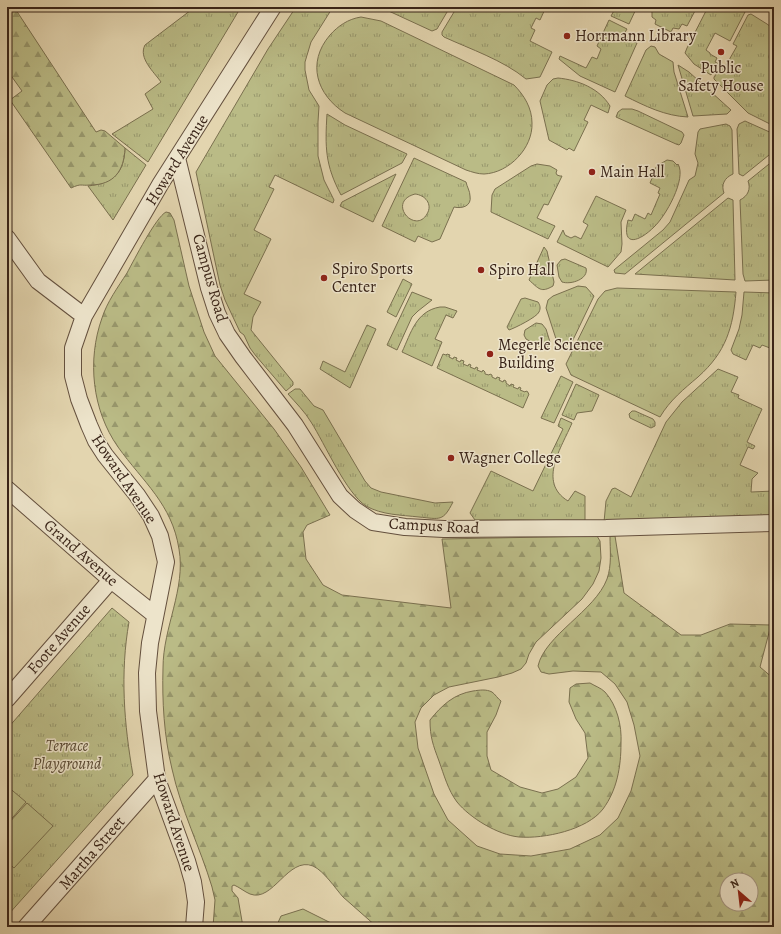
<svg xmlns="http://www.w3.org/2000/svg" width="781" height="934" font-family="Alegreya,serif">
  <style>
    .grass { fill: url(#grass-tufts); stroke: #7a704f; fill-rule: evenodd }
    .forest { fill: url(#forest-firs); stroke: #7a704f; fill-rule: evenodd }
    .garden { fill: #babb86; stroke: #7a704f }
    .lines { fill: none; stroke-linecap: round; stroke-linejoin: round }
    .minor-casing { stroke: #64503e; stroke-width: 18 }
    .minor { stroke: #ede4cb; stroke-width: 16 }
    .poi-dot { fill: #8f2418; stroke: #ede4cb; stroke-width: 1.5 }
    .labels { text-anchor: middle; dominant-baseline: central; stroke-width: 3; stroke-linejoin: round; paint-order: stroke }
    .poi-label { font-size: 16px; fill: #392418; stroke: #ede4cb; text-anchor: start }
    .street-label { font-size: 16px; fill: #392418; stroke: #ede4cb }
    .park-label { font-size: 16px; font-style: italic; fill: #594a34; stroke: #ede4cb }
  </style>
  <defs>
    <pattern id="grass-tufts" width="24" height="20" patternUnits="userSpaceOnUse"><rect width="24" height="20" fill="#babb86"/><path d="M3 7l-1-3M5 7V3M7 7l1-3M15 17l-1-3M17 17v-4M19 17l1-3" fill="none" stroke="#98986d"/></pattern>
    <pattern id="forest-firs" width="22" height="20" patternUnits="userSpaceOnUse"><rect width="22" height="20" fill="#babb86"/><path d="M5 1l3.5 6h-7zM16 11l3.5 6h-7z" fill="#98986d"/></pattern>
  </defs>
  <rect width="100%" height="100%" fill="#e3d5af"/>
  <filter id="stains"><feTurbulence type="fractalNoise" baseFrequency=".005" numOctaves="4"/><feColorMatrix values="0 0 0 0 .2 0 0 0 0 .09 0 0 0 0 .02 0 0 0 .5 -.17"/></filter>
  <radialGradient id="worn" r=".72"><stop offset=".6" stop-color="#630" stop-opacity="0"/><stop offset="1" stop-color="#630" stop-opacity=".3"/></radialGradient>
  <path class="grass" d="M 195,7 L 241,7 L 148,162 L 112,134 L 153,109 L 145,94 L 161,82 C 154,72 138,58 145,45 Z
    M 296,7 L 333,7 L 311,42 L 305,62 L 305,70 L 309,90 L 319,106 L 318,122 L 318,156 L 324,180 L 334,200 L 333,203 L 275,175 L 269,187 L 274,189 L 254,230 L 271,239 L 244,294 L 261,302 L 253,317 L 251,330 L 293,382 L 293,385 L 286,391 L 256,356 L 250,348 L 244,335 L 240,332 L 225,300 L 220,285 L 196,172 L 268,49 Z
    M 380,7 L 450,7 L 437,29 L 432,31 Z
    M 457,7 L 546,7 L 540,20 L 536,18 L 531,28 L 535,30 L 530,41 L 552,52 L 540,77 L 526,79 C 503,60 470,49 444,37 L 442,35 L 442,32 Z
    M 616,7 L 621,8 L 637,7 L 629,24 L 611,16 Z
    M 650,7 L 694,7 L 696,9 L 687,26 L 682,24 L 679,29 L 673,28 L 671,32 L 655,24 L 656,20 L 652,17 L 652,12 L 649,10 Z
    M 708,7 L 735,7 L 745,12 L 730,41 L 715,33 L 706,50 L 710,53 L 710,54 L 717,58 L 715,62 L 719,64 L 711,75 L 694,64 L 685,53 L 687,48 Z
    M 751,14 L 767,24 L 771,27 L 773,33 L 769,57 L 774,77 L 774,126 L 748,113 L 714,79 L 714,77 L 722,66 L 725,67 L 737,46 L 733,44 L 748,15 Z
    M 361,17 L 381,21 L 514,85 C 524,95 532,108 532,123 C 533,148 509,173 484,174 C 478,174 472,172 466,170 L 345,113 C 317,95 306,63 330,35 C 338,26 348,19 361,17 Z
    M 609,20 L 627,29 L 623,36 L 637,43 L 615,92 L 580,76 L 559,59 L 560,56 L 586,68 L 592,57 L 597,59 L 601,49 L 597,46 Z
    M 651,46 L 655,47 L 659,54 L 673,62 L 674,72 L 688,117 C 665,116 645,106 625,96 L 646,50 Z
    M 678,65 L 689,72 L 731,110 L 727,114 L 693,116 Z
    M 558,78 C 578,80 599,88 610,106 L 608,113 L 591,105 L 584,120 L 588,122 L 574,151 L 569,148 L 567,150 L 549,140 L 540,101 L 547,85 L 553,79 Z
    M 622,109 L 632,109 L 638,111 L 682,132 L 684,135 L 681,143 L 679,145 L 676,144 L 616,117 L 618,112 Z
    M 327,114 L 345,125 L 407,154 L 402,163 L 341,195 C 325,165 325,147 327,114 Z
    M 745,121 L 774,134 L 774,151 L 743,176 L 739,174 L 737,129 L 739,124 Z
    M 726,124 L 730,126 L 732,130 L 733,174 C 724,178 721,185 724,193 L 625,274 L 615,273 L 614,270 L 663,230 L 670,222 L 689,180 L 695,176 L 698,163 L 695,154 L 698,132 L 700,129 Z
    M 125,148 L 146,165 L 113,220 L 88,186 C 113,183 124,174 125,148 Z
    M 414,158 L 466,182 C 467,187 470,191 470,196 C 472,206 462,209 454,207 L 440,239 L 432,242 L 418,236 L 415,242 L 382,226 ZM 415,194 C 425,195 433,204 427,214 C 415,235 386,202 415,194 Z
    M 667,160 L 673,161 L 677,165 L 678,164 C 687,179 665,217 654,227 C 640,241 621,249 628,220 L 632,221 L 635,214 L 645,219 L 648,213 L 651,215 L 660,194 L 658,193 L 660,188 L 650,183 L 653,176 L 651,175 L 657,166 Z
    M 774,160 L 774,280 L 745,281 L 743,274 L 740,200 C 748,196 751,189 748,181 Z
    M 537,164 L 550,166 L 557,170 L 556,173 L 557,175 L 560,176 L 562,176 L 548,205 L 544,204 L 537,218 L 555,226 L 548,239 L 491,212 L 492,195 L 495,189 L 531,166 Z
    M 396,174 L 373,222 L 340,206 L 342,202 Z
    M 596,196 L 626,210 L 621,222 L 622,244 L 621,252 L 608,267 L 557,242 L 563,230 L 565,235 L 571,238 L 575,236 L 581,239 L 588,225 L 583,222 Z
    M 728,198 L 733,200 L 735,280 L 635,274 Z
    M 544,247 L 547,251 L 554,282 L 553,286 C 541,293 539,289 529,280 Z
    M 565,259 L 586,268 C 589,279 571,285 562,282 L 559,277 L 557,265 L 561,260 Z
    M 403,279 L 412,284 L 396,317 L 387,312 Z
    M 578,286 L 586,287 L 594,296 L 571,344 L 562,346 L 557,342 L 546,308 L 548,300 L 553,296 Z
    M 617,288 L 736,292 C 733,328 726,352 698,377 C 684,389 670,400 660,417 L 571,375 L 566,364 L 598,299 L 605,291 Z
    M 412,292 L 432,300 L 418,311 L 412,317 L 397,350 L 387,345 Z
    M 744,292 L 774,293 L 774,346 L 770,348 L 762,345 L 760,348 L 753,345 L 746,360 L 733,354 L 731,350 L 739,329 L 742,315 Z
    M 525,298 L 538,302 C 540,305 541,308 539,312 C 537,317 515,328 509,330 L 507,327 L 521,299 Z
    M 440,307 L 445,307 L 457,311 L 453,318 L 446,315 L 435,339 L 442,342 L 432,366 L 402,352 C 411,333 416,311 440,307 Z
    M 536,323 L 542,324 L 546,329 L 550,342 L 547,348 L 544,349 L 526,339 L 524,335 L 525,330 Z
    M 367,325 L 376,329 L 350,388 L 320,369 L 323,361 L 345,372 Z
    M 443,354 L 446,355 L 447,354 L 450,355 L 449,357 L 453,359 L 454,357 L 457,358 L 456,360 L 460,362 L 461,360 L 464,361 L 463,364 L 468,366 L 469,364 L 471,365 L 470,367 L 475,369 L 476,367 L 478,368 L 477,370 L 482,372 L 483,370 L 485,372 L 485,374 L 489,375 L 490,374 L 492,375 L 492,377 L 496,379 L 497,377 L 500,378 L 499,380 L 503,382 L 504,380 L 506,381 L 506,383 L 510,386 L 511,384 L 514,385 L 513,387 L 518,389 L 519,387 L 521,388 L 520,390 L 525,392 L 526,391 L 528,392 L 528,393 L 529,394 L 523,408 L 437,368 Z
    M 718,369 L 738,377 L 731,392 L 739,395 L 738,398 L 762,409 L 747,442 L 755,446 L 753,449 L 748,447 L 740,465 L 758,473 L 752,479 L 751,492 L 774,491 L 774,516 L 604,522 L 606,501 L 612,489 L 615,488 L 631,497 L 666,422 L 682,402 Z
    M 561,376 L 573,382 L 554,423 L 541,418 Z
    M 576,384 L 599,395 L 592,411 L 577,413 L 574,420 L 562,415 Z
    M 295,389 L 300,389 L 314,406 L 323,410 L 365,481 L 371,488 L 381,492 L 435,503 L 453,502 C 443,522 440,519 419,517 C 401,515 382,515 366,506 C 346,493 325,444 311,422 C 305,412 296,403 288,394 Z
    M 632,411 L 635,411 L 653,419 L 655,422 L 655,426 L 651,428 L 630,418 L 629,414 Z
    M 561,418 L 572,423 C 562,447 537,482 568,501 L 575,491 L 585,496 L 585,522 L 519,520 L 475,520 L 470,513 L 491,471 L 533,491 L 563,429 L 558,426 Z
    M 112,608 L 129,622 C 120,673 124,724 133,775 L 7,916 L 7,729 Z"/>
  <path class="forest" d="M 7,7 L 14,7 L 16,10 L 96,132 L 101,130 L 105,131 L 125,148 C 124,171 114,185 90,185 C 80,186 82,183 71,188 L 10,100 L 22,91 L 7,70 Z
    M 166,212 L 170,213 L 174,220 L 189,286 L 204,332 L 215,356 L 274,429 L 301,467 L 330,515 L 307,525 L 303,532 L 306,559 L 323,585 L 342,595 L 451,608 L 442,539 L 597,536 L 600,541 L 601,558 L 599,571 L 593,584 L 582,599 L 536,642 L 529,654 L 526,663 L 521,669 L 512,673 L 498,677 L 449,687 L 434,695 L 421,708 L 415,722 L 418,748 L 434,794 L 448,820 L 477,846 L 500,854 L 531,856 L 570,849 L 600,835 L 618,818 L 631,791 L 640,756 L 634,725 L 627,702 L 615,684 L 601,672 L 573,671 L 549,674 L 541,672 L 538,666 C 545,635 595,611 607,579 C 612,565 610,550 610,536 L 615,536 L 624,593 L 681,635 L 701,635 L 730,624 L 771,625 L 760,667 L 774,679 L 774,927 L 377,927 C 366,917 354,907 343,897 C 335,888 324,871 313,866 C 288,856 273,903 250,894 C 245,892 239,887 234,885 L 232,886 L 232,891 L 238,898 L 243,927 L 213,927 L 215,900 L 212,887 C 200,847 181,810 172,769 C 164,736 162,701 163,668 C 163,627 186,589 179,549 C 172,504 143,482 118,447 C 92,410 87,360 102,318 C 107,302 118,287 127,273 C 134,260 156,217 166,212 ZM 727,880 L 751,880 L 751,904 L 727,904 Z
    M 590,683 C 595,686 601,688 605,692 C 617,705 622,726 621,743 C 621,767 617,790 603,809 C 587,830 544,839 519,837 C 498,835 470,818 457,802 C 448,790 444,775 439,761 C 433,745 430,737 430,720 C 442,705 454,694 473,691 C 480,690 486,689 492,692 C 495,694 498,699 501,701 L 496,715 L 487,732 L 487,756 L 491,770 L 520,787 L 542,793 L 558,789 L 576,777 L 588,758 L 585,733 L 576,719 L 569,702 L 570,688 L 576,684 Z"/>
  <path class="garden" d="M 7,786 L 26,802 L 7,824 Z
    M 27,803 L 53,826 L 14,868 L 7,862 L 7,825 Z
    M 303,909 L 339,927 L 276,927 L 281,916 Z"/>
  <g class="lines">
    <defs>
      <path id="minor" d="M 177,158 L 209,288 L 217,313 L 227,334 L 243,357 L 295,425 L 340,496 L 355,510 L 373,522 L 405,527 L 444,529 L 606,528 L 774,523
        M 7,238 L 38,281 L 84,316
        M 7,489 L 111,580 L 155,615
        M 7,699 L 111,580
        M 26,927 L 157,779
        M 194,927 L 196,902 L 193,882 L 187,861 L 157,779 L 148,711 L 147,673 L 150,643 L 166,562 L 160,536 L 151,516 L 137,495 L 105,455 L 96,441 L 89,425 L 79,399 L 73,376 L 73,348 L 84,316 L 161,183 L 273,7"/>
    </defs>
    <use href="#minor" class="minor-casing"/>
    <use href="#minor" class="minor"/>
  </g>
  <g class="poi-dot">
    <circle cx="567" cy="36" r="4"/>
    <circle cx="721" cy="52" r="4"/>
    <circle cx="592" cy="172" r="4"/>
    <circle cx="481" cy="270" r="4"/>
    <circle cx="324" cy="278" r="4"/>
    <circle cx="490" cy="354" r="4"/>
    <circle cx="451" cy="458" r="4"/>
  </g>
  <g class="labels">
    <g class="poi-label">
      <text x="575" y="36">Horrmann Library</text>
      <text x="721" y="68" text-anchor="middle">Public<tspan x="721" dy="18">Safety House</tspan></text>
      <text x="600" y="172">Main Hall</text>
      <text x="332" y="269">Spiro Sports<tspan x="332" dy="18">Center</tspan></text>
      <text x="489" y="270">Spiro Hall</text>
      <text x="498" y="345">Megerle Science<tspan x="498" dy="18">Building</tspan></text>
      <text x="459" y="458">Wagner College</text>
    </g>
    <g class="street-label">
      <text transform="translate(177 160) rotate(-58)">Howard Avenue</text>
      <text transform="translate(210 278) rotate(74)">Campus Road</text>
      <text transform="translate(124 479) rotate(56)">Howard Avenue</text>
      <text transform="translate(434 526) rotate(3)">Campus Road</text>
      <text transform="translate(81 553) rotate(41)">Grand Avenue</text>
      <text transform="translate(59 639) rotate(-49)">Foote Avenue</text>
      <text transform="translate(174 822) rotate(72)">Howard Avenue</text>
      <text transform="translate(92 853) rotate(-49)">Martha Street</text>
    </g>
    <g class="park-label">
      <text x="67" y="746">Terrace<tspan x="67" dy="18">Playground</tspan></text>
    </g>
  </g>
  <rect width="781" height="934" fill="none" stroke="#e3d5af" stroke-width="24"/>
  <rect x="8" y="8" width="765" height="918" fill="none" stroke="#392418" stroke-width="2"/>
  <rect x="12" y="12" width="757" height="910" fill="none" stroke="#392418"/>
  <g transform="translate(739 892) rotate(332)"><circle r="19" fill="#ede4cb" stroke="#a59783"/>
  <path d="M0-3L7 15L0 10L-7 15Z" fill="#8f2418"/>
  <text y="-6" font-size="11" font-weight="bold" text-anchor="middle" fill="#392418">N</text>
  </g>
  <rect width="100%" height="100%" filter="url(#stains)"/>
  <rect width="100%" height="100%" fill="url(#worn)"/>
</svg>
